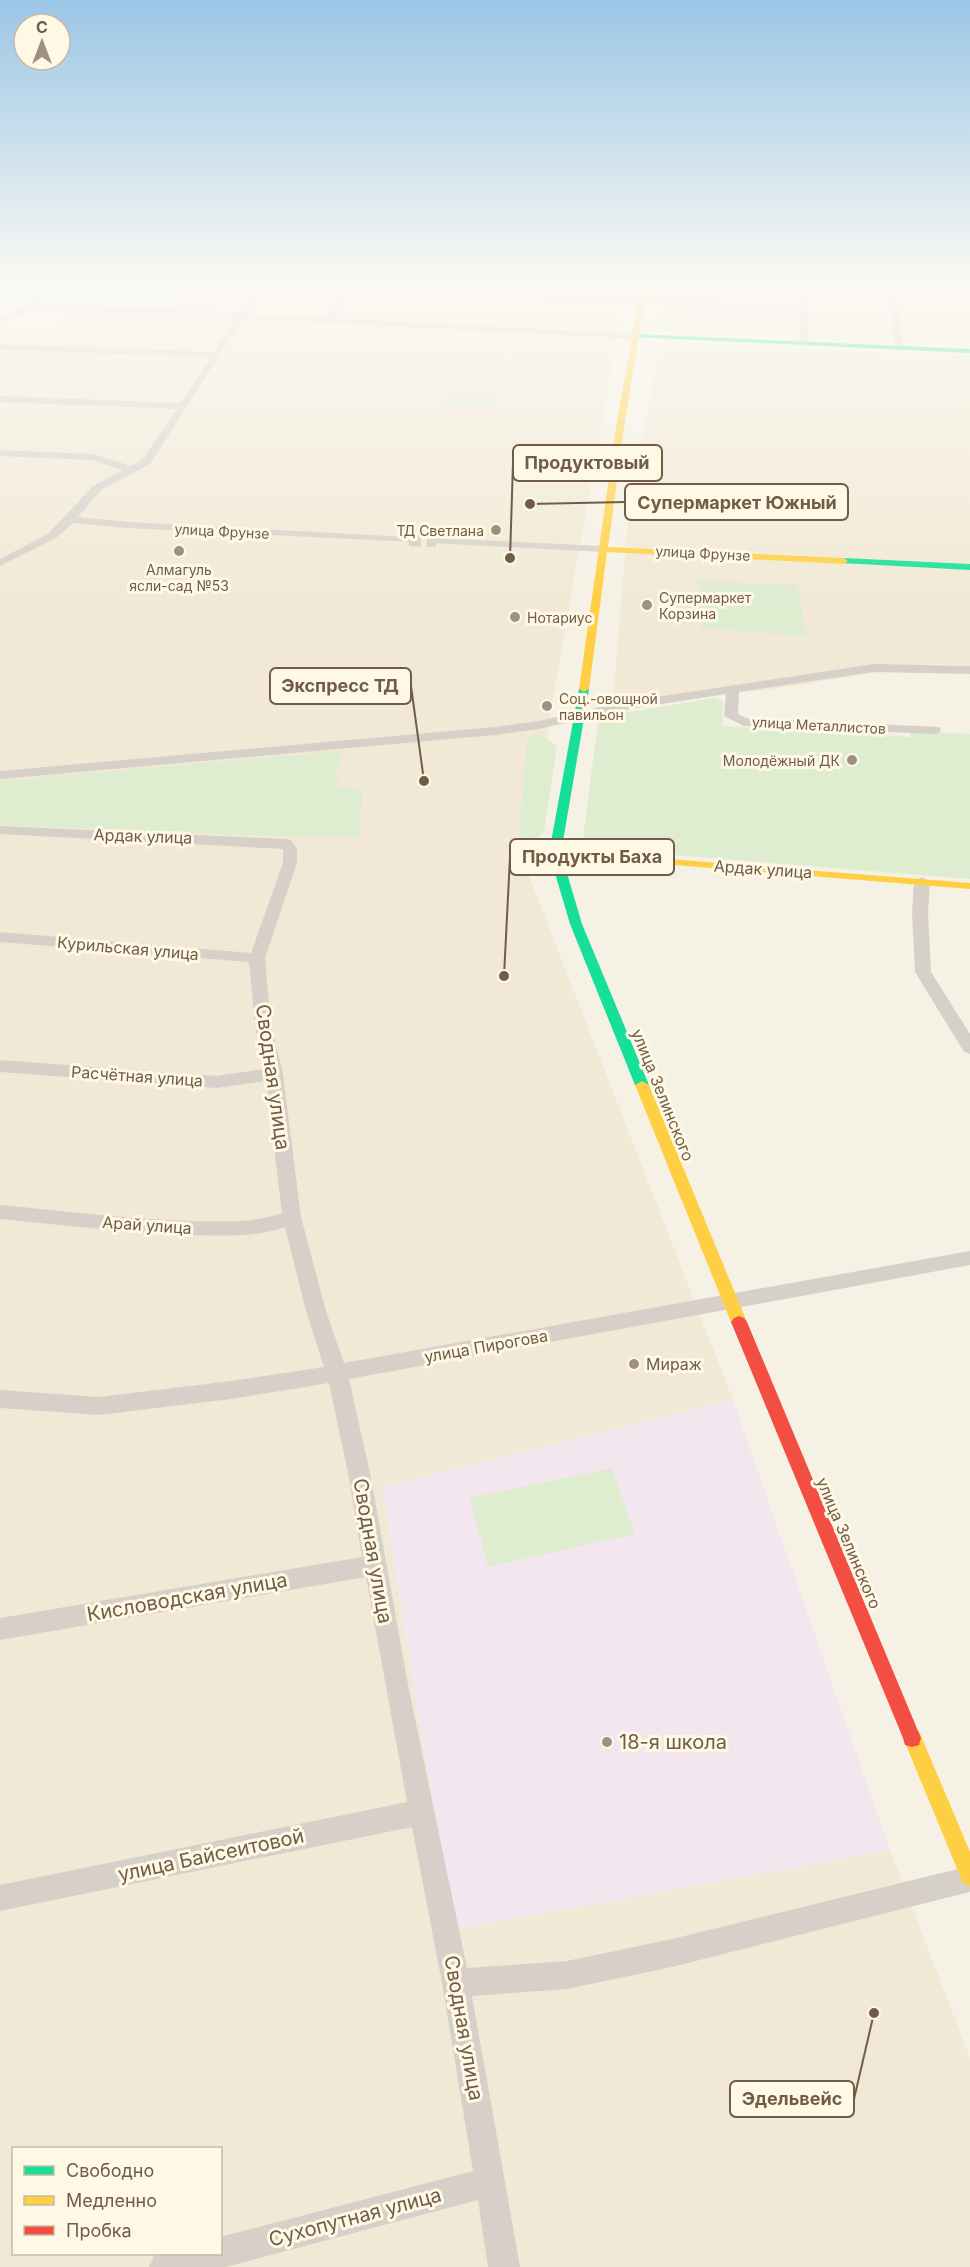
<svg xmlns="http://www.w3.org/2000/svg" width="970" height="2267" font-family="Inter,sans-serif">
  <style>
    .residential { fill: #f1e9d5; fill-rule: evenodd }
    .education { fill: #f3e6ef }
    .green { fill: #deecd0 }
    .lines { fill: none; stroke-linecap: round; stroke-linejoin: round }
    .street-tunnel { stroke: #d5ccbe; stroke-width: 12; stroke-dasharray: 12 6; stroke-linecap: butt }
    .street { fill: #d7d0c9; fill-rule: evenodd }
    .fast { fill: #16e098; fill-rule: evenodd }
    .slow { fill: #ffcf43; fill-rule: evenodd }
    .jam { fill: #f24e42; fill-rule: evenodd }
    .poi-dot { fill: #a0907f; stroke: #fff8e5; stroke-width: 2 }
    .labels { text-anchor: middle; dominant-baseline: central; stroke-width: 6; stroke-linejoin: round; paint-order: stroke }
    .far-poi-label { font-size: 14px; fill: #715c48; stroke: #fff8e5; text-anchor: start }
    .far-street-label { font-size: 14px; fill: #715c48; stroke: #fff8e5 }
    .street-label { font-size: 16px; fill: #715c48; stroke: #fff8e5 }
    .poi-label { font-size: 16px; fill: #715c48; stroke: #fff8e5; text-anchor: start }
    .near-street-label { font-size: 20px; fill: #715c48; stroke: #fff8e5 }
    .near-poi-label { font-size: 20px; fill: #715c48; stroke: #fff8e5; text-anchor: start }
    .leader { fill: none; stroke: #715c48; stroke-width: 2 }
    .callout-dot { fill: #715c48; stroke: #fff8e5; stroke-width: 2 }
    .callout { fill: #fff8e5; stroke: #715c48; stroke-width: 2 }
    .callout-label { font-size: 18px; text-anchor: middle; font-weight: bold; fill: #715c48 }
  </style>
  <rect width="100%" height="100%" fill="#f6f1e5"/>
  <path class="residential" d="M 247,286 L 626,286 L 553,697 L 529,876 L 733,1400 L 382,1487 L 453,1930 L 890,1850 L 970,2058 L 970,2267 L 0,2267 L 0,328 L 52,329 L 74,310 L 167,315 L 178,301 L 233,300 ZM 14,2148 L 220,2148 L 220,2254 L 14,2254 Z
    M 657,286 L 970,286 L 970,344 L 652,331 Z
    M 659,343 L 970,356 L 970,666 L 932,664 L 766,690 L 613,700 L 627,530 Z"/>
  <path class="education" d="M 733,1400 L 890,1850 L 453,1930 L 382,1487 Z"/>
  <path class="green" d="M 447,396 L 495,397 L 494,407 L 445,406 Z
    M 699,581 L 798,585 L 806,636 L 700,628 Z
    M 713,698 L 723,701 L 722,726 L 910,737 L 910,731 L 970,734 L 970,879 L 612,850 L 586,844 L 583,839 L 598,722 L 607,716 Z
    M 532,735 L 541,735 L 557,746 L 544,832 L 535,839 L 522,839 L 519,830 L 527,740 Z
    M 343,751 L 336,771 L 338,787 L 363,790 L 359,837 L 298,837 L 0,825 L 0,781 Z
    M 612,1468 L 635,1534 L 488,1567 L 470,1498 Z"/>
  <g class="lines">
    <path class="street-tunnel" d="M 409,540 L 436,541"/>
    <path class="street" d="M 11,286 L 20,286 L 41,301 L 82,305 L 238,313 L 254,286 L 262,286 L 246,314 L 328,318 L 344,291 L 272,288 L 268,286 L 356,286 L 799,305 L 798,286 L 806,286 L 809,344 L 805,347 L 801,344 L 799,310 L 352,292 L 336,318 L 638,334 L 639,336 L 635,339 L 243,319 L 150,464 L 101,490 L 78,517 L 128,522 L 409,537 L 415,540 L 413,542 L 128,528 L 73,523 L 56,538 L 0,566 L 0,559 L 48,534 L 93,486 L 123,470 L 92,460 L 0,456 L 0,450 L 93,454 L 131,466 L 142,460 L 177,409 L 0,402 L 0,396 L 180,403 L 211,357 L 0,350 L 0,344 L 214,352 L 235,318 L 82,311 L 40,306 L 0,323 L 0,317 L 33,303 Z
      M 888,286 L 896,286 L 903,348 L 899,351 L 895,348 Z
      M 436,538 L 602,546 L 608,549 L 602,552 L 432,543 L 430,541 Z
      M 874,664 L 970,666 L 970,674 L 874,672 L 739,692 L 738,714 L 746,718 L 939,727 L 941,730 L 939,733 L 934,734 L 744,726 L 724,716 L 726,694 L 617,711 L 539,729 L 495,735 L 0,779 L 0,771 L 495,727 L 539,721 L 617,703 Z
      M 0,826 L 286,839 L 291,840 L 297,849 L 297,863 L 265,958 L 271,1025 L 283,1074 L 301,1217 L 326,1311 L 344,1363 L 970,1251 L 970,1265 L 349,1379 L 371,1478 L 409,1690 L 467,1968 L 567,1961 L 672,1939 L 970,1866 L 970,1892 L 672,1967 L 567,1989 L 472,1996 L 520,2267 L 488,2267 L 478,2200 L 226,2267 L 149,2267 L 154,2256 L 160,2254 L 220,2254 L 220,2237 L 473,2171 L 442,1983 L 412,1827 L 0,1911 L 0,1885 L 407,1802 L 366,1577 L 0,1640 L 0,1618 L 362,1557 L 349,1478 L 329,1383 L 231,1399 L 99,1415 L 0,1408 L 0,1390 L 99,1397 L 231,1381 L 324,1367 L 306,1311 L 285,1227 C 254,1238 221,1236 189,1235 C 126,1233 63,1225 0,1219 L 0,1205 C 64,1211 128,1219 192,1221 C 222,1222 253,1223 282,1213 L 266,1081 L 216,1088 L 0,1072 L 0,1060 L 216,1076 L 264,1069 L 255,1025 L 249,962 L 0,942 L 0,932 L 251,953 L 283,863 L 283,849 L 0,834 Z
      M 922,877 L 930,882 L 928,912 L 931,972 L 970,1034 L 970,1054 L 964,1052 L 915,972 L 912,912 L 914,882 Z"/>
    <path class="fast" d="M 635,334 L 970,349 L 970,353 L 633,337 Z
      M 844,558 L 970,564 L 970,570 L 841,563 L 841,559 Z
      M 584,686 L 589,689 L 561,853 L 582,924 L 649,1085 L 642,1089 L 635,1085 L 570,924 L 549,853 L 579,689 Z"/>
    <path class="slow" d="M 641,286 L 647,286 L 625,421 L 608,547 L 844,558 L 848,561 L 844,564 L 607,552 L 589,689 L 584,692 L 579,689 L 617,421 Z
      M 555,850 L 970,883 L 970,889 L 551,855 L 551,851 Z
      M 642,1081 L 649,1085 L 747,1322 L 744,1326 L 739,1328 L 734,1326 L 731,1322 L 635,1085 Z
      M 912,1729 L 919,1731 L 970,1852 L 970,1886 L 963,1883 L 903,1738 L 905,1731 Z"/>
    <path class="jam" d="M 739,1316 L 744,1318 L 747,1322 L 921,1738 L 919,1745 L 912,1747 L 905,1745 L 903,1738 L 731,1322 L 734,1318 Z"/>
  </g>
  <linearGradient id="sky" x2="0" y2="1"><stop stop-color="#9bc6e6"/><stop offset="0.47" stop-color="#fbf9f3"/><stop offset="1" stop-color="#fbf9f3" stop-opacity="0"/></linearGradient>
  <rect width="970" height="603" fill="url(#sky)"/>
  <g class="poi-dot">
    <circle cx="496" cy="530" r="6"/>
    <circle cx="179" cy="551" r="6"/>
    <circle cx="647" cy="605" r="6"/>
    <circle cx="515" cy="617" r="6"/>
    <circle cx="547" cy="706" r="6"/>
    <circle cx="852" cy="760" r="6"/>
    <circle cx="634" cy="1364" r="6"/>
    <circle cx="607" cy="1742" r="6"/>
  </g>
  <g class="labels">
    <g class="far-poi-label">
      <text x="484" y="530" text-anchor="end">ТД Светлана</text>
      <text x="179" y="569" text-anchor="middle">Алмагуль<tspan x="179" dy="16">ясли-сад №53</tspan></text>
      <text x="659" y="597">Супермаркет<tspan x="659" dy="16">Корзина</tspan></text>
      <text x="527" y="617">Нотариус</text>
      <text x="559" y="698">Соц.-овощной<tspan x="559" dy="16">павильон</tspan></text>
      <text x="840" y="760" text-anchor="end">Молодёжный ДК</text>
    </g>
    <g class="far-street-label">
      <text transform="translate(222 531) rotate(3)">улица Фрунзе</text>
      <text transform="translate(703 553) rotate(3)">улица Фрунзе</text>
      <text transform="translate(819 725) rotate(3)">улица Металлистов</text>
    </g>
    <g class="street-label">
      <text transform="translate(143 836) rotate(2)">Ардак улица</text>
      <text transform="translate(763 869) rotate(4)">Ардак улица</text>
      <text transform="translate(128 948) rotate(5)">Курильская улица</text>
      <text transform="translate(137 1076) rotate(4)">Расчётная улица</text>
      <text transform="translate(663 1095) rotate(68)">улица Зелинского</text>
      <text transform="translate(147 1225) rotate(4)">Арай улица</text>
      <text transform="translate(486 1346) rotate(-10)">улица Пирогова</text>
      <text transform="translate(849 1543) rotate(67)">улица Зелинского</text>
    </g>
    <g class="poi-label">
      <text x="646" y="1364">Мираж</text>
    </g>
    <g class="near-street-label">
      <text transform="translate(273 1077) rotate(82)">Сводная улица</text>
      <text transform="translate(373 1551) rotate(80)">Сводная улица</text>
      <text transform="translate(187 1597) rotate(-10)">Кисловодская улица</text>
      <text transform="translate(211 1855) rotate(-12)">улица Байсеитовой</text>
      <text transform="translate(464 2028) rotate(80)">Сводная улица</text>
      <text transform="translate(355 2217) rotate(-15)">Сухопутная улица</text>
    </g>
    <g class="near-poi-label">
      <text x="619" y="1742">18-я школа</text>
    </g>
  </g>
  <path class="leader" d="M510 558L513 463M530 504L625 502M424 781L411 686M504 976L510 857M874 2013L854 2099"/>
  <g class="callout-dot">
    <circle cx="510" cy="558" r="6"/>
    <circle cx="530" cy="504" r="6"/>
    <circle cx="424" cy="781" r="6"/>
    <circle cx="504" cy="976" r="6"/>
    <circle cx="874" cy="2013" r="6"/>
  </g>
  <g class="callout">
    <rect x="513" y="445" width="149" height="36" rx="6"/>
    <rect x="625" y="484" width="223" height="36" rx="6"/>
    <rect x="270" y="668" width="141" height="36" rx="6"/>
    <rect x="510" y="839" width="164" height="36" rx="6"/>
    <rect x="730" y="2081" width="124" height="36" rx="6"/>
  </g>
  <g class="callout-label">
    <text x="587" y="469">Продуктовый</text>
    <text x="737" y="509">Супермаркет Южный</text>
    <text x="340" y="692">Экспресс ТД</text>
    <text x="592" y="863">Продукты Баха</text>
    <text x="792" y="2105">Эдельвейс</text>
  </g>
  <rect x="12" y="2147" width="210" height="108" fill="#fff8e5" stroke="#c6baa6" stroke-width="1.5"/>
  <rect x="24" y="2166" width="30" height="9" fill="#16e098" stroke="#c6baa6" stroke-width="1.5"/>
  <text x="66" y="2177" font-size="18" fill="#715c48">Свободно</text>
  <rect x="24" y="2196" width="30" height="9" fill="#ffcf43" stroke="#c6baa6" stroke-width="1.5"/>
  <text x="66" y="2207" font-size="18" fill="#715c48">Медленно</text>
  <rect x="24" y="2226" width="30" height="9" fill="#f24e42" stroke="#c6baa6" stroke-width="1.5"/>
  <text x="66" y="2237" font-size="18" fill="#715c48">Пробка</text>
  <g transform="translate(42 42)"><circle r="28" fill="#fff8e5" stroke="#c6baa6" stroke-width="1.5"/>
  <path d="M0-4.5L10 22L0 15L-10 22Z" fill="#a0907f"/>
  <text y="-9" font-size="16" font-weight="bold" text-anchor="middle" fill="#715c48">С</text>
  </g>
</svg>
